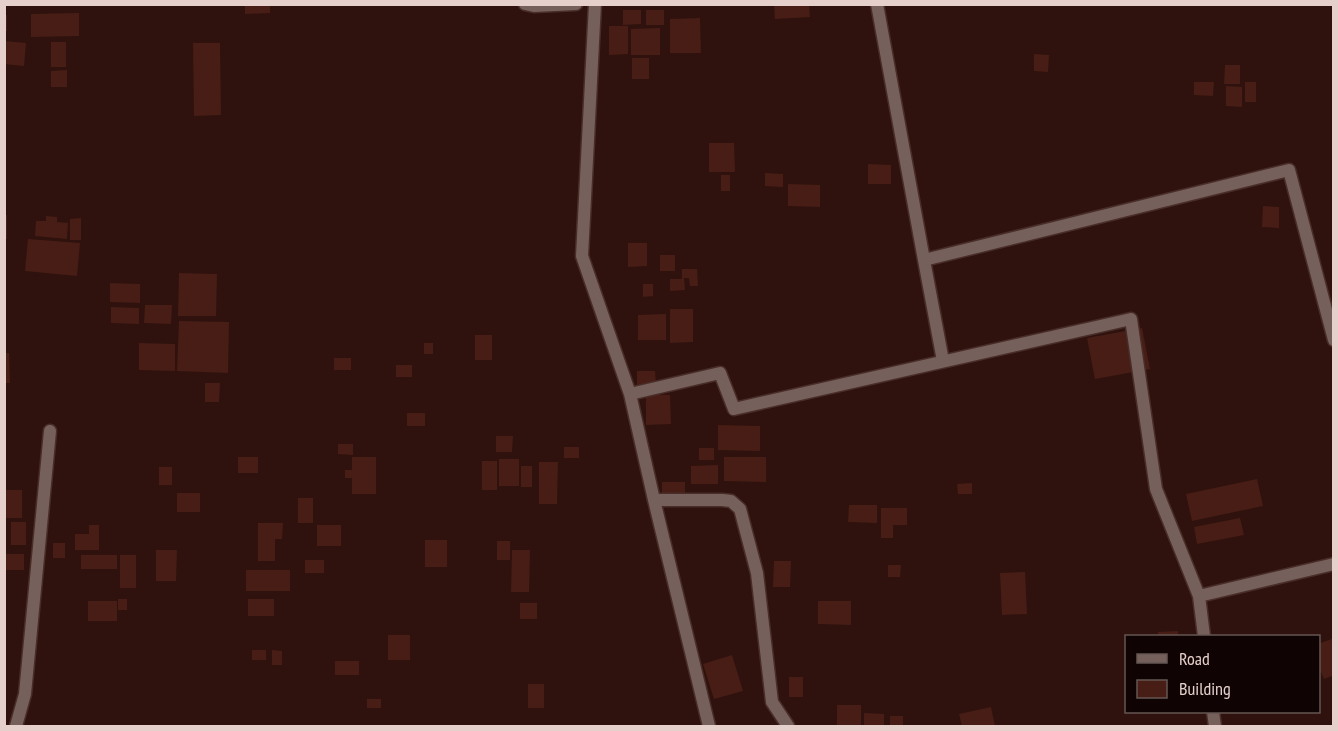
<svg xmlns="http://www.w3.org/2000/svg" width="1338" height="731" font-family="'PT Sans Narrow',sans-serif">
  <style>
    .building { fill: #471d16 }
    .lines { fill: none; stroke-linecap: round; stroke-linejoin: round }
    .minor-casing { stroke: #492d28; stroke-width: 15 }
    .minor { stroke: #76605b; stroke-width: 12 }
  </style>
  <rect width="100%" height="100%" fill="#2f120d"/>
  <path class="building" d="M 245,4 L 270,4 L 270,13 L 245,14 Z
    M 774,4 L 809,4 L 810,17 L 775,19 Z
    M 623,10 L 641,10 L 641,24 L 623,25 Z
    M 646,10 L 664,10 L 664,25 L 646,25 Z
    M 79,13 L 79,36 L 31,37 L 31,14 Z
    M 4,15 L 7,15 L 7,31 L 4,31 Z
    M 700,18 L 701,53 L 670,53 L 670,19 Z
    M 609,26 L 628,26 L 628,54 L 609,55 Z
    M 660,28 L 660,55 L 631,55 L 631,29 Z
    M 4,41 L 26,43 L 24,66 L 4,64 Z
    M 51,42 L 66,42 L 66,67 L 51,67 Z
    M 193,43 L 220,43 L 221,115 L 194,116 Z
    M 1034,54 L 1049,55 L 1048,72 L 1034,71 Z
    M 632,58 L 649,58 L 649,79 L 632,79 Z
    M 1225,65 L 1240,65 L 1240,84 L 1224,84 Z
    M 67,70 L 67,87 L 51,87 L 51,71 Z
    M 1194,82 L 1214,82 L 1213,96 L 1194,95 Z
    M 1245,82 L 1256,82 L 1256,102 L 1245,102 Z
    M 1226,86 L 1242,87 L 1242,107 L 1226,106 Z
    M 709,143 L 734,143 L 735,172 L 709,172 Z
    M 868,164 L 891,165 L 891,184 L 868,184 Z
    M 765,173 L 783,174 L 783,187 L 765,186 Z
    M 721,175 L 730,175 L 730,191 L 721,191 Z
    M 788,184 L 820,185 L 820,207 L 788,206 Z
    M 1263,206 L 1279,207 L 1279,228 L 1262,227 Z
    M 4,215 L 7,215 L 7,239 L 4,239 Z
    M 46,216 L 57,217 L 57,222 L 68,223 L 67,239 L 35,236 L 36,221 L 46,221 Z
    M 81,218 L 81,240 L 70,240 L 70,219 Z
    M 28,239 L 80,243 L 77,276 L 25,271 Z
    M 628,243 L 647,243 L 647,266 L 628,267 Z
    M 660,255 L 675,255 L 675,271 L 660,271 Z
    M 682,269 L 697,269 L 698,286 L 690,286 L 689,278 L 684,278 L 685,290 L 670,291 L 670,279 L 682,279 Z
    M 179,273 L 217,274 L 216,316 L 178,316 Z
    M 110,283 L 140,284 L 140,303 L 110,302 Z
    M 643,284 L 653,284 L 653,296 L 643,297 Z
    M 145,305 L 172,305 L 171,324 L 144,323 Z
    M 111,307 L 139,308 L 139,324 L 111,323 Z
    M 670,309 L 693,309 L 693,342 L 670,343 Z
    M 666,314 L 666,340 L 638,340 L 638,315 Z
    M 179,321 L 229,322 L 228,373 L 177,371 Z
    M 1142,328 L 1150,369 L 1095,379 L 1087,338 Z
    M 475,335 L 492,335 L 492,360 L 475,360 Z
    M 139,343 L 175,344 L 175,371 L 139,370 Z
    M 424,343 L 433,343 L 433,354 L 424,354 Z
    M 4,353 L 9,353 L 10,383 L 4,383 Z
    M 334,358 L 351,358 L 351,370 L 334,370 Z
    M 396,365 L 412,365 L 412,377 L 396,377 Z
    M 637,371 L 655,371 L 656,384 L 637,385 Z
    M 205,383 L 220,383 L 219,402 L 205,402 Z
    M 646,395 L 670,395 L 671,424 L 646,425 Z
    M 407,413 L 425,413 L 425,426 L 407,426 Z
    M 718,425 L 760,426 L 760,451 L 718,450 Z
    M 496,436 L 513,436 L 512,452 L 496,452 Z
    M 338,444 L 353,444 L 353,455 L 338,454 Z
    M 564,447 L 579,447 L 579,458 L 564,458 Z
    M 699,448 L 714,448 L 714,460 L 699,460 Z
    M 238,457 L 258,457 L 258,473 L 238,473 Z
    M 352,457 L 376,457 L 376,494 L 352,494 L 352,478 L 345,478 L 345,470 L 352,470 Z
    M 724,457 L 766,457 L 766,482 L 724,481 Z
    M 499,459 L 519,459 L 519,486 L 499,486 Z
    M 482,461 L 497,461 L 497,490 L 482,490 Z
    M 539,462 L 558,462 L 557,504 L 539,504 Z
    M 718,465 L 718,484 L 691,484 L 691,466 Z
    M 521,466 L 532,466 L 532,487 L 521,487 Z
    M 159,467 L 172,467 L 172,485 L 159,485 Z
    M 1257,479 L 1263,506 L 1192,521 L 1186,494 Z
    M 662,482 L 685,482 L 685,497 L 662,497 Z
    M 972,483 L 972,494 L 958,494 L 957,484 Z
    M 4,490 L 22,490 L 22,518 L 4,518 Z
    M 177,493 L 200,493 L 200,512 L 177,512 Z
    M 298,498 L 313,498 L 313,523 L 298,523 Z
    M 849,505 L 877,505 L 877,523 L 848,522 Z
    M 881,508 L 907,508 L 907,525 L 893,525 L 893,538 L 881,538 Z
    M 1240,518 L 1244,535 L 1197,544 L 1194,527 Z
    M 11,522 L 26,522 L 26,545 L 11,545 Z
    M 258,523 L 283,523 L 282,539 L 275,539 L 275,561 L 258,561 Z
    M 89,525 L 99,525 L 99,550 L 75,550 L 75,534 L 89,534 Z
    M 317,525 L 341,525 L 341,546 L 317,546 Z
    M 425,540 L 447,540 L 447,567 L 425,567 Z
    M 497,541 L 510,541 L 510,560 L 497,560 Z
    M 53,543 L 65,543 L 65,558 L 53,558 Z
    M 156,550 L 177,550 L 176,581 L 156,581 Z
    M 512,550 L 530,550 L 529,592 L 511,592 Z
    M 4,554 L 24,554 L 24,570 L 4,570 Z
    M 81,555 L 117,555 L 117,569 L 81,569 Z
    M 120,555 L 136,555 L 136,588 L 120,588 Z
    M 305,560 L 324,560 L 324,573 L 305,573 Z
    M 774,561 L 791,561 L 790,587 L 773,587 Z
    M 888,565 L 901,565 L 900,577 L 888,577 Z
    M 246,570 L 290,570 L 290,591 L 246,591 Z
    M 1025,572 L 1027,614 L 1002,615 L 1000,573 Z
    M 118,599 L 127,599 L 127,610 L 118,610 Z
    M 248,599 L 274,599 L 274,616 L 248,616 Z
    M 88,601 L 117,601 L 117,621 L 88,621 Z
    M 818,601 L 851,601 L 851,625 L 818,624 Z
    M 520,603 L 537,603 L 537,619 L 520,619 Z
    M 1178,631 L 1178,636 L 1158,636 L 1158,632 Z
    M 388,635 L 410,635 L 410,660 L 388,660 Z
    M 1332,639 L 1334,643 L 1334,675 L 1324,679 L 1318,665 L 1318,644 Z
    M 252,650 L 266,650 L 266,660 L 252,660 Z
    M 272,650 L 282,651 L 282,665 L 272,665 Z
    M 732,655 L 743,691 L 714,699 L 703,664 Z
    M 335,661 L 359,661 L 359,675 L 335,675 Z
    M 789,677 L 803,677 L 803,697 L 789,697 Z
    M 528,684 L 544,684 L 544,708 L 528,708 Z
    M 367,699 L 381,699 L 381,708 L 367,708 Z
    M 837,705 L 861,705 L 861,726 L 837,726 Z
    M 991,707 L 995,726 L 962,726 L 959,714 Z
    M 864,713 L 884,714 L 884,726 L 864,726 Z
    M 890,716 L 903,716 L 903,726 L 890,726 Z"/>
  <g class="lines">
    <defs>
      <path id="minor" d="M 525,4 L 534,6 L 576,4
        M 595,4 L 582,256 L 630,394 L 720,373 L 734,409 L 1131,319 L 1156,489 L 1199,596 L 1204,636
        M 877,4 L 924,260
        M 943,361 L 924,260 L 1289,170 L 1334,340
        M 630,394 L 654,500 L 709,726
        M 654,500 L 722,500 L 731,501 L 740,509 L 757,573 L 772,702 L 788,726
        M 1199,596 L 1334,564
        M 1213,712 L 1215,726
        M 16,726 L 25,694 L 50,431"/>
    </defs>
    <use href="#minor" class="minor-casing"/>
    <use href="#minor" class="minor"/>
  </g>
  <rect width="1338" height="731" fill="none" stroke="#e6d0cc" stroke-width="12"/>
  <rect x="1125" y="635" width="195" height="78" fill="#0f0403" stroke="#655653" stroke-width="1.5"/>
  <rect x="1137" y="654" width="30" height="9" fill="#76605b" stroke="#655653" stroke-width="1.5"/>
  <text x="1179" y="665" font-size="18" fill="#e6d0cc">Road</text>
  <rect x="1137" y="680" width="30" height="18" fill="#471d16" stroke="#655653" stroke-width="1.5"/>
  <text x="1179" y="695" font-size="18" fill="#e6d0cc">Building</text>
</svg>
